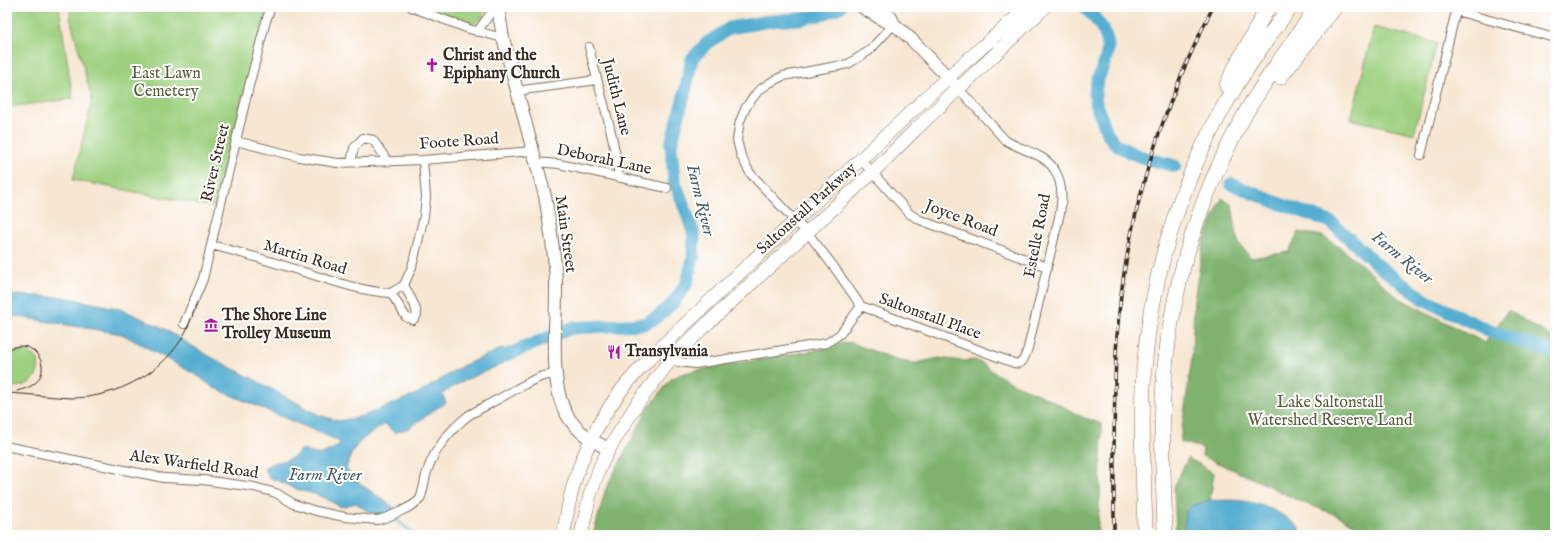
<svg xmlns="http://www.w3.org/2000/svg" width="1562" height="542" font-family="'IM FELL English',serif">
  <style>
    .green { fill: #9ed080; stroke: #6c7d4f }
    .forest { fill: #7eb26e; stroke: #5c6e46 }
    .water { fill: #54aed2; stroke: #486c78 }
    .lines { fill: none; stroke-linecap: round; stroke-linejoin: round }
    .stream { stroke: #54aed2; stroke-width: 2 }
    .river { stroke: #54aed2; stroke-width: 13 }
    .street-casing { stroke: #7d6c5d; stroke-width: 10 }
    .secondary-casing { stroke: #7d6c5d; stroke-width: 14 }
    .primary-casing { stroke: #7d6c5d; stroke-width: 14 }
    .highway-casing { stroke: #7d6c5d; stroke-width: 16 }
    .street { stroke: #fff; stroke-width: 8 }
    .secondary { stroke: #fff; stroke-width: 12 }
    .primary { stroke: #fff; stroke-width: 13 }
    .highway { stroke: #fff; stroke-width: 15 }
    .tram { stroke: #3b2a1e; stroke-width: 1 }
    .rail-casing { stroke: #3b2a1e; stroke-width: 3.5 }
    .rail { stroke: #fff; stroke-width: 2; stroke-dasharray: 6; stroke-linecap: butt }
    .labels { text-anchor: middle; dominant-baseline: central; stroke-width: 4; stroke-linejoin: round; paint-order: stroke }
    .poi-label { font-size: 16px; font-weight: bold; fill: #3b2a1e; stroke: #fff; text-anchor: start }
    .park-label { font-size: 16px; fill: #595c3b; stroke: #fff }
    .street-label { font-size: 16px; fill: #3b2a1e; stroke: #fff }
    .water-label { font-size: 17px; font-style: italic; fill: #455f66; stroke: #fff }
  </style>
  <rect width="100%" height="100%" fill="#fff"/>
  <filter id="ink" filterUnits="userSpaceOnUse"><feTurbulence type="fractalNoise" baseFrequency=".025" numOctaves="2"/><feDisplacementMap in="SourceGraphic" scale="8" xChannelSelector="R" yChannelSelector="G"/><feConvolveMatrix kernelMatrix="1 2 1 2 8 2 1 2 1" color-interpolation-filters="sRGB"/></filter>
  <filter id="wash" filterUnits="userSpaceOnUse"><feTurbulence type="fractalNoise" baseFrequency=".012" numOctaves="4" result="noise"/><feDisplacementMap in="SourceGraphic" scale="16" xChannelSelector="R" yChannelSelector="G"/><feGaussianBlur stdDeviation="0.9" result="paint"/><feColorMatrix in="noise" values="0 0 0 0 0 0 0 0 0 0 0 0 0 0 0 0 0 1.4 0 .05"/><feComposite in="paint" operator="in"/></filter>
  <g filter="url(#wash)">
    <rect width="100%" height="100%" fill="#f7e6d1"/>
    <path class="green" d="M 7,7 L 59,7 L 73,99 L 7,107 Z
      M 70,7 L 267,7 L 213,207 L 73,180 L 92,100 L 70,17 Z
      M 426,7 L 486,7 L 481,19 L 472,24 Z
      M 1374,27 L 1437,43 L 1414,134 L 1351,119 Z
      M 22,351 L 28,352 L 38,359 C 41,382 27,387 7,387 L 7,355 Z"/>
    <path class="forest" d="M 1222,198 L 1232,205 L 1238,242 L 1251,258 L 1289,252 L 1298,232 L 1323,236 L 1354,258 L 1397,297 L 1485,343 L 1508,310 L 1555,339 L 1555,535 L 1374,535 L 1339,516 L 1299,501 L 1265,484 L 1202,456 L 1203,448 L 1180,442 L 1192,357 L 1194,300 L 1204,240 Z
      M 841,342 L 852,343 L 899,361 L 916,363 L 939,358 L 962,361 L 975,360 L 982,363 L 995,373 L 1014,384 L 1049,399 L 1082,417 L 1102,424 L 1100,496 L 1097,535 L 593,535 L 606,488 L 647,410 L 670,380 L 681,374 L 693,371 L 828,348 Z
      M 1188,458 L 1214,473 L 1210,500 L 1191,506 L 1185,512 L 1184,535 L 1176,535 L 1174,487 Z"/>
    <path class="water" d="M 7,295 L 64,297 L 121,309 L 163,328 L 209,356 L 257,381 L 319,415 L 339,421 L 363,416 L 421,392 L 462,366 L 503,348 L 504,363 L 461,382 L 442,394 L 446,402 L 409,428 L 394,433 L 385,424 C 374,432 359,439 353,451 C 350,456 348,463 346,469 L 355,480 L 396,509 L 383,517 L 366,510 L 356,503 L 341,507 L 318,495 L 295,489 L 277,480 L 269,478 L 264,468 C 279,457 289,466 301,449 C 321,457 320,455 339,446 L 339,441 L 214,388 L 198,376 L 122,334 L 7,315 Z
      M 1210,500 C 1221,501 1232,499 1242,501 C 1264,503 1292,517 1305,535 L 1184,535 L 1185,512 L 1191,506 Z"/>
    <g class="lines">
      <path class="stream" d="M 393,517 L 415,535"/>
      <path class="river" d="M 1085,7 C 1095,18 1107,30 1108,46 C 1108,64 1094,78 1095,96 C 1095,103 1099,113 1102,119 C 1104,125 1106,132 1109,136 C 1120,154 1156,161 1175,166
        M 1231,184 L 1275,202 L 1331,222 L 1380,267 L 1425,300 L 1490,331 L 1555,353
        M 504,356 L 571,328 L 643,324 L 656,318 L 673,303 L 687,283 L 693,259 L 694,235 L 686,211 L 674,180 L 671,145 L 684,96 L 692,59 L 707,43 L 730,28 L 770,21 L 800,19 L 820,15 L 840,7"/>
    </g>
  </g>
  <g filter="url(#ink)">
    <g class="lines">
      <defs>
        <path id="street" d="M 411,7 L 469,29 L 503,38
          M 1456,11 L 1555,38
          M 477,32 L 495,7
          M 589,47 C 599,90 614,133 619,177
          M 516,91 L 597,80
          M 236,141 L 299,157 L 338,163 L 423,160 L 532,151
          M 1421,155 L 1457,7
          M 861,160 L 910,214 L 920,220 L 1047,267
          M 351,162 L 354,148 L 363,138 L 373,140 L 387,160
          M 536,162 L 559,164 L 667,188
          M 211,245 C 238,252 264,259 291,268 C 324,278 357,291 391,293
          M 404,285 L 415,306 L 417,315 L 413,320 L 406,317 L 391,293 L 404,285 L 412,267 L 424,216 L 426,197 L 423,160
          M 861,306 L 1014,363 C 1024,366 1025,355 1028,348 L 1060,213 C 1064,191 1061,167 1039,156 C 1028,150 1016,147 1005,140 L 959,89
          M 861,306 L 834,267 L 807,232 L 795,221 L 750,173 L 741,156 L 737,140 L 740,121 L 746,107 L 758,91 L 771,82 L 783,76 L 848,64 L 869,51 L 894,24
          M 184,324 L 203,279 L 249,86 L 266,21 L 271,7
          M 661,347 L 678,362 L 695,364 L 827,343 L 840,334 L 861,306
          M 10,447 L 164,478 L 203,480 L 254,487 L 276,493 L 294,504 L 316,511 L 345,517 L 377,520 C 385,519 415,506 420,499 C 424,490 424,479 428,469 C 435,448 452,428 469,415 L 533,380 L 543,376 L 556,374"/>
        <path id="secondary" d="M 498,7 L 503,38 L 545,196 C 550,225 555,254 556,283 C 557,320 548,383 567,415 C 577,432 592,441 609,449
          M 862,7 L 883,20 L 894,24
          M 882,7 L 890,16 L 894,24 L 912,40 L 959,89"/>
        <path id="primary" d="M 564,535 C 569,483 589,434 620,392 C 632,376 646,362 661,347 L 947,78 L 1028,7
          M 581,535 L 590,495 L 600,467 L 609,449 L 637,404 L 672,358 L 708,323 L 873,172 L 916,129 L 1045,7"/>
        <path id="highway" d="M 1280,77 L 1335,7
          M 1227,86 L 1232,74 L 1268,7
          M 1145,535 C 1144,480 1140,424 1144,369 C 1152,268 1184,170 1237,84 C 1253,58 1272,32 1290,7
          M 1165,535 C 1164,489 1161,442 1163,396 C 1168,295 1198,197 1248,109 C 1269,74 1294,41 1317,7"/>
      </defs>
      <use href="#street" class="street-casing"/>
      <use href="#secondary" class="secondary-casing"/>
      <use href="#primary" class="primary-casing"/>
      <use href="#highway" class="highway-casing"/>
      <use href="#street" class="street"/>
      <use href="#secondary" class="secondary"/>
      <use href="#primary" class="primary"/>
      <use href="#highway" class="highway"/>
      <path class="tram" d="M 7,349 C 11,348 15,347 19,346 C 39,345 51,371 34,384 C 29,388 23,389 17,391
        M 7,393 C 28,394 50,397 71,398 C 116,398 166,372 186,331 C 190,322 194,312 197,302"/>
      <defs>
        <path id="rail" d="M 1114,535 C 1114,468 1113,402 1117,336 C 1125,220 1161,109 1213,7"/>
      </defs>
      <use href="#rail" class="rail-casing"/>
      <use href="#rail" class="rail"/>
    </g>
  </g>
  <defs>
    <symbol id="church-bare" viewBox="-9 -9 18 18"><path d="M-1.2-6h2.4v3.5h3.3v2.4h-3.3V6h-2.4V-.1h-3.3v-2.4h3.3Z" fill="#b5179e" stroke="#fff" stroke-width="2.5" paint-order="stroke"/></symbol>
    <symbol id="museum-bare" viewBox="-9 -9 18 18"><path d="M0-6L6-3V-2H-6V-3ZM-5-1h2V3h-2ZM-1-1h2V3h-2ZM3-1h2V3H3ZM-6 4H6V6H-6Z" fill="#b5179e" stroke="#fff" stroke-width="2.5" paint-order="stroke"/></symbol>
    <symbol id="restaurant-bare" viewBox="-9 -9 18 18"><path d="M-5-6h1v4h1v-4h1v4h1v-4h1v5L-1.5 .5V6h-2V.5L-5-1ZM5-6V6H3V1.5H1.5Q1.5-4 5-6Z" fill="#b5179e" stroke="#fff" stroke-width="2.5" paint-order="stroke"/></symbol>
  </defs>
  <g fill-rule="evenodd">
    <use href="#church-bare" x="422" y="55" width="20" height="20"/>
    <use href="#museum-bare" x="201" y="315" width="20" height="20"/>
    <use href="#restaurant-bare" x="604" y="342" width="20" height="20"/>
  </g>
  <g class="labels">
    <g class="poi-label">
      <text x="443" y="56">Christ and the<tspan x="443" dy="18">Epiphany Church</tspan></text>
      <text x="222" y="316">The Shore Line<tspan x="222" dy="18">Trolley Museum</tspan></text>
      <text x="625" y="352">Transylvania</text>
    </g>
    <g class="park-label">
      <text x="166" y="74">East Lawn<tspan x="166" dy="18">Cemetery</tspan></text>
      <text x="1330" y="403">Lake Saltonstall<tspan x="1330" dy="18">Watershed Reserve Land</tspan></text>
    </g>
    <g class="street-label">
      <text transform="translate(616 97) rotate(76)">Judith Lane</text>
      <text transform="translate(459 142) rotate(-4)">Foote Road</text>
      <text transform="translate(604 160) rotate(12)">Deborah Lane</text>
      <text transform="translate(216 163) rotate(-77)">River Street</text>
      <text transform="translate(807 209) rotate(-42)">Saltonstall Parkway</text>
      <text transform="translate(961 219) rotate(21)">Joyce Road</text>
      <text transform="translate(565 234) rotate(82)">Main Street</text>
      <text transform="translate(1038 236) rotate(-79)">Estelle Road</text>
      <text transform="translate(305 258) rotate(17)">Martin Road</text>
      <text transform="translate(930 317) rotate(20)">Saltonstall Place</text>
      <text transform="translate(194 465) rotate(8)">Alex Warfield Road</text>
    </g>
    <g class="water-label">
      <text transform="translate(700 200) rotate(76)">Farm River</text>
      <text transform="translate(1402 258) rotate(39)">Farm River</text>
      <text x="325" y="475">Farm River</text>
    </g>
  </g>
  <rect width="1562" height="542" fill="none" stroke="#fff" stroke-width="24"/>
</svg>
